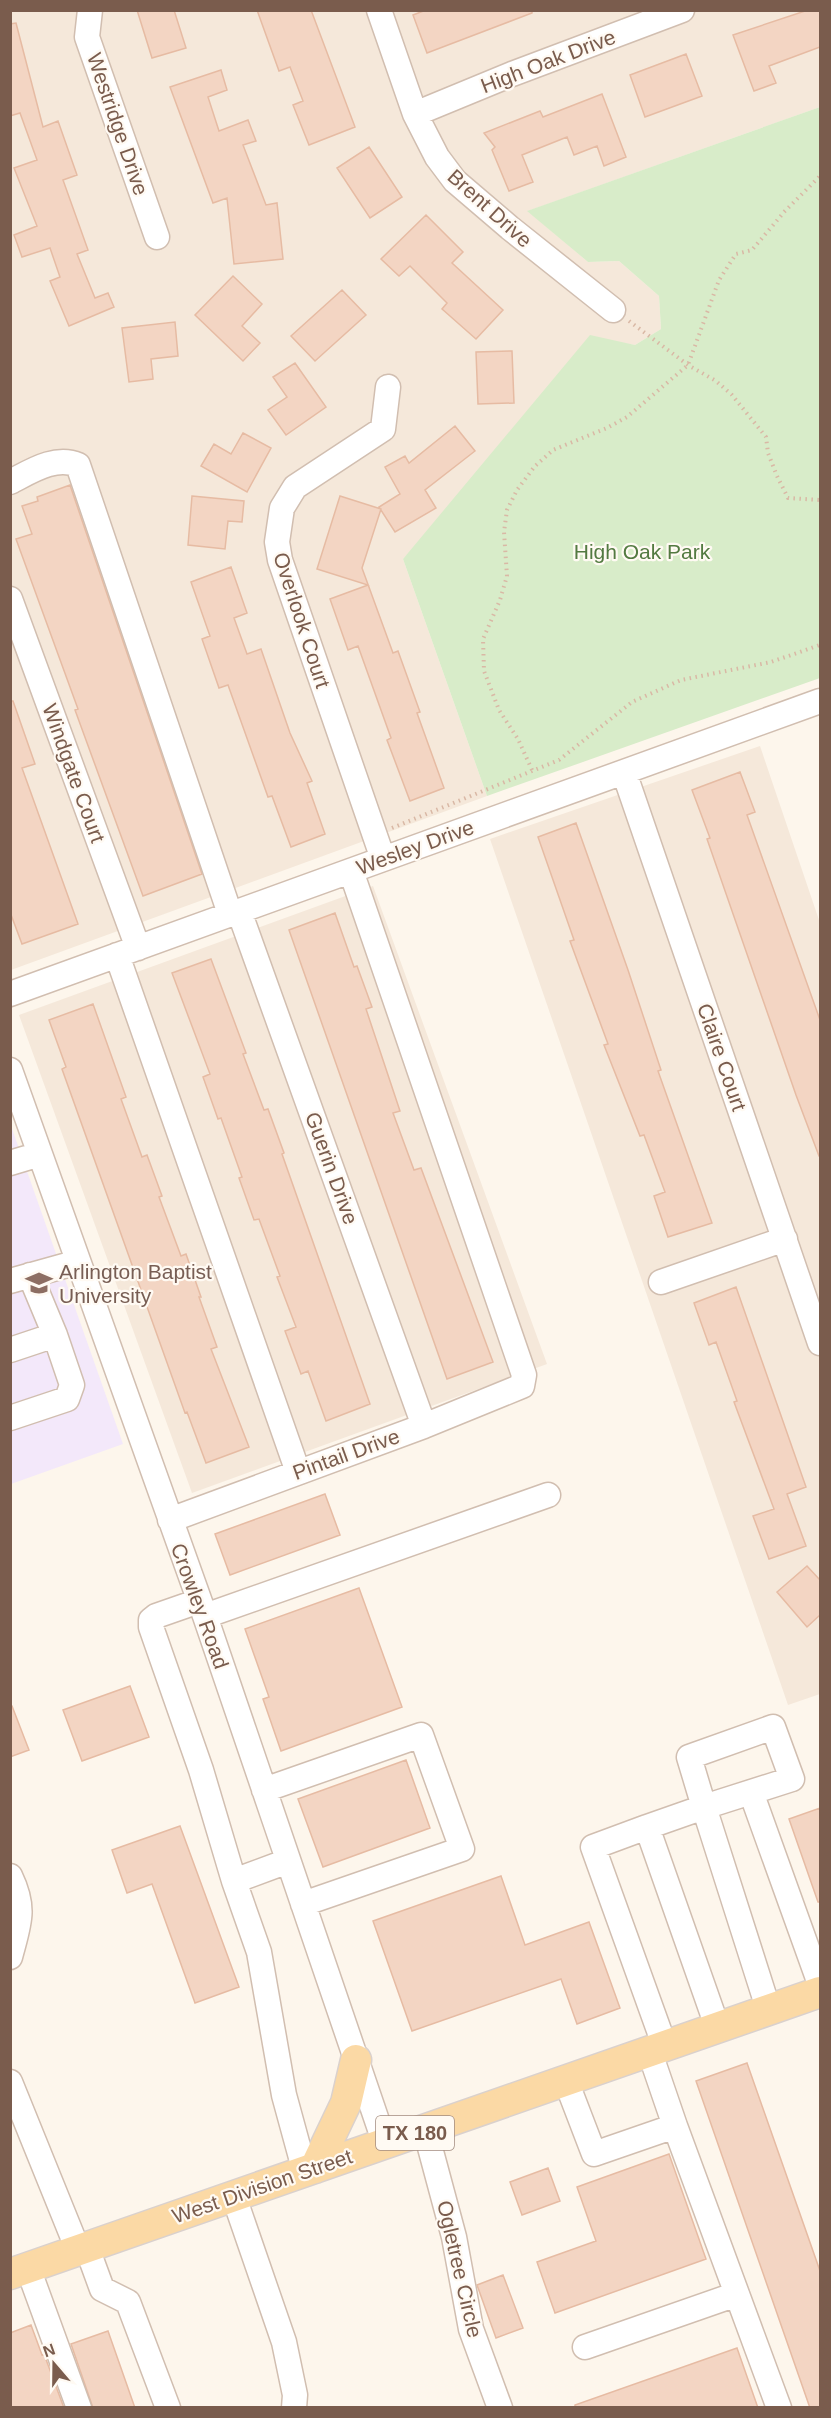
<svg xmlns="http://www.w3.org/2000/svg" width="831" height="2418" font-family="Arial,sans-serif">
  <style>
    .residential { fill: #f5e8da }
    .education { fill: #f3e8fa }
    .green { fill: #d8ecc9 }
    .building { fill: #f3d5c3; stroke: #e6bba3; stroke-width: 1.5 }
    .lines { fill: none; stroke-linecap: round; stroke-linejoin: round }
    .minor-casing { stroke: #d1beb0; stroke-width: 27 }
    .major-casing { stroke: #dad1cd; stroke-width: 33 }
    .path { stroke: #d9b8a5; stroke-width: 4; stroke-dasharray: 1.5 4.5; stroke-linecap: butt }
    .minor { stroke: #fff; stroke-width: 24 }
    .major { stroke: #fbd9a5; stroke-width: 30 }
    .labels { text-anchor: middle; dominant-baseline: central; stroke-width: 4.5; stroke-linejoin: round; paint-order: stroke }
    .shield { fill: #fffaf3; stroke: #a28b7f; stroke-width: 1.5 }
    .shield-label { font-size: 20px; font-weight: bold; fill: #7a5c4d }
    .street-label { font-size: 21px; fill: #7a5c4d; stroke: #fffaf3 }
    .park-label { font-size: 21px; fill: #537a41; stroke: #fffaf3 }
    .education-label { font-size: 21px; fill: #785e54; stroke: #fffaf3; text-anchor: start }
  </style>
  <rect width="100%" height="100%" fill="#fdf6ec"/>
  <path class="residential" d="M 11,11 L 820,11 L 820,107 L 528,211 L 588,262 L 619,261 L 659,296 L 661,329 L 635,345 L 616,342 L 403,559 L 487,796 L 11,970 Z
    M 760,746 L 820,923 L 820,1694 L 788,1705 L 490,839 Z
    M 373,886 L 547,1364 L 192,1493 L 19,1015 Z"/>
  <path class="education" d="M 10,1123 L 123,1444 L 11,1484 L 10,1484 Z"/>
  <path class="green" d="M 820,107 L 820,678 L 487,796 L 403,559 L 590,335 L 635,345 L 661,329 L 659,296 L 619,261 L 588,262 L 527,211 Z"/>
  <path class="building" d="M 137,10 L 174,10 L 186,48 L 152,58 Z
    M 257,10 L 311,10 L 355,127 L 309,145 L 293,105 L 303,101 L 290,67 L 279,71 Z
    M 426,10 L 532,10 L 532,13 L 427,53 L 413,15 Z
    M 808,10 L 820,10 L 820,47 L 769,66 L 776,83 L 754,91 L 733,35 Z
    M 16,23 L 43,127 L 58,121 L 77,175 L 63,180 L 88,250 L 77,254 L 95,298 L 108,293 L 114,307 L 69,326 L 50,281 L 60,277 L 50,248 L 22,257 L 14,235 L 37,226 L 14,168 L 37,160 L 20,113 L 10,116 L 10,24 Z
    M 686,54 L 702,96 L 645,117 L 630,75 Z
    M 221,70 L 227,90 L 208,97 L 219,131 L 248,120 L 256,141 L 243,145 L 266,205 L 277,203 L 283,259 L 234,264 L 227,198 L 213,203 L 170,87 Z
    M 602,94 L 626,157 L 604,166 L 597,146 L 574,155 L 567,137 L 522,155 L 533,182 L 509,191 L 492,150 L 495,147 L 484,133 L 540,111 L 543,117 Z
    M 369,147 L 402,197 L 370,218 L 337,168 Z
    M 426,215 L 463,252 L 452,263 L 503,310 L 476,339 L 442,309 L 447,303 L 410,266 L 399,276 L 381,259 Z
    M 233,276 L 262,304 L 242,326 L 260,343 L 243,361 L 195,315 Z
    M 342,290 L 366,315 L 315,361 L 291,336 Z
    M 175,322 L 178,356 L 151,359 L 153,379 L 129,382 L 122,328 Z
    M 512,351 L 514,403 L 478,404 L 476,352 Z
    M 295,363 L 326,407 L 286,435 L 268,410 L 287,397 L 273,377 Z
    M 455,426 L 475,451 L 425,490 L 436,508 L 395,532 L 379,507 L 400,494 L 385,467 L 405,456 L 409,463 Z
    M 243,433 L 271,448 L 247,492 L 201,466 L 214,444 L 231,454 Z
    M 70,485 L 202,874 L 143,896 L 75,710 L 78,709 L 16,539 L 32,534 L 22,506 L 38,501 L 37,497 Z
    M 192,496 L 244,501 L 242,522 L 228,521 L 225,549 L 188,545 Z
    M 340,496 L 381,509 L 362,568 L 393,653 L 398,651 L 420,712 L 417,713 L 444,788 L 410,801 L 387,740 L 391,738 L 358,646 L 348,650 L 330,599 L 368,585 L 317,569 Z
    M 231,567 L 247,613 L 234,618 L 247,654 L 261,649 L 290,733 L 312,781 L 307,783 L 325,834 L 291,847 L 272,796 L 268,797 L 228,685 L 219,688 L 202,639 L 210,636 L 191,582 Z
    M 10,701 L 13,701 L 35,764 L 22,768 L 78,924 L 22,944 L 10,912 Z
    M 740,772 L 755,812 L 747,815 L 820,1020 L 820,1156 L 819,1156 L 796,1095 L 707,839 L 710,838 L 692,790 Z
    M 576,823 L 628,970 L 661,1070 L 658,1071 L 712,1223 L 668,1237 L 654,1196 L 665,1192 L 644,1135 L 640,1136 L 604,1045 L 608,1044 L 570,941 L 574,940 L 538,837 Z
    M 335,913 L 354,967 L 357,966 L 372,1007 L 366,1009 L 400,1111 L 393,1113 L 414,1170 L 421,1168 L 493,1362 L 447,1379 L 289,930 Z
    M 211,959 L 246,1053 L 243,1054 L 264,1110 L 268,1109 L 284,1153 L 282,1154 L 370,1404 L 326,1421 L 308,1371 L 301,1374 L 285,1331 L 296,1327 L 277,1277 L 280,1276 L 259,1219 L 254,1220 L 239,1178 L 242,1177 L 221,1118 L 218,1119 L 203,1077 L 210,1074 L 172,973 Z
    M 93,1004 L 126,1097 L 121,1099 L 142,1157 L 147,1155 L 162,1196 L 159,1197 L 181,1256 L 186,1254 L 201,1297 L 199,1297 L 217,1347 L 211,1349 L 249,1447 L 206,1463 L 187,1412 L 185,1413 L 62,1069 L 66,1067 L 49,1020 Z
    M 736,1287 L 806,1487 L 787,1494 L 806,1546 L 769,1559 L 753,1516 L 774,1509 L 734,1402 L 737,1401 L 716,1342 L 709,1345 L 694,1303 Z
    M 325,1494 L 340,1535 L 230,1575 L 215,1534 Z
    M 807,1566 L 820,1580 L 820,1615 L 807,1627 L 777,1592 Z
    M 359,1588 L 402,1707 L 281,1751 L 263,1699 L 269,1697 L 245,1629 Z
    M 130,1686 L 149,1737 L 82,1761 L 63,1710 Z
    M 10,1706 L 12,1706 L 29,1750 L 10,1757 Z
    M 406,1760 L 430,1828 L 323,1867 L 298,1799 Z
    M 820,1808 L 820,1902 L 818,1902 L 789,1819 Z
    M 180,1826 L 239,1987 L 195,2003 L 152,1884 L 127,1893 L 112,1850 Z
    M 501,1876 L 525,1945 L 589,1922 L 620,2008 L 577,2024 L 561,1979 L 412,2031 L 373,1921 Z
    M 747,2063 L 820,2271 L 820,2408 L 810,2408 L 696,2081 Z
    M 669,2154 L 706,2259 L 555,2313 L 537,2262 L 596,2241 L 577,2187 Z
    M 548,2168 L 560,2201 L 522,2215 L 510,2182 Z
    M 503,2275 L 523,2328 L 496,2338 L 477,2285 Z
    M 31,2325 L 42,2355 L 44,2354 L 64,2408 L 10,2408 L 10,2333 Z
    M 108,2331 L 135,2408 L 93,2408 L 71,2344 Z
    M 737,2348 L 758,2408 L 575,2408 L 575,2405 Z"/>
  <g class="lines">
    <defs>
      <path id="minor" d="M 90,10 L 87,37 L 157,237
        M 379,10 L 415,114 L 437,157 L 455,181 L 510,228 L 613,310
        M 415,114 L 512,74 L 682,10
        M 10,482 C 30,472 55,455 78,465 L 230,914
        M 10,599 L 138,948
        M 624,772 L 820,1343
        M 383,859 L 280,560 L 277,542 L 282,508 L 295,487 L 383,429 L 388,387
        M 239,911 L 424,1426
        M 117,955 L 298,1472
        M 10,994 L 820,701
        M 10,1070 L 205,1616 L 385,2144
        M 10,1163 L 40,1154
        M 10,1281 L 78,1262
        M 661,1282 L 785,1239
        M 10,1350 L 55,1335
        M 10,1418 L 67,1399 L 72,1385 L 55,1335 L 30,1275
        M 170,1520 L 424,1426 L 522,1386 L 524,1375 L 351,871
        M 199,1601 L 156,1616 L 151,1620 L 151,1627 L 201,1770 L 234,1881
        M 205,1616 L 548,1495
        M 264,1790 L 421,1735 L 462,1849 L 303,1904
        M 751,1792 L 820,1984
        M 647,1827 L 704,1807 L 689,1757 L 773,1727 L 792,1779 L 704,1807 L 769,2011
        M 288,1861 L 234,1881 L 259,1952 L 284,2095 L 305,2172
        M 10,1876 C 26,1909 19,1923 10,1957
        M 665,2047 L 593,1847 L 647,1827 L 718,2029
        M 650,2053 L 675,2126
        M 566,2081 L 594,2154 L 675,2126 L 779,2408
        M 10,2082 L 78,2250
        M 425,2129 L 454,2237 L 471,2329 L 500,2408
        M 234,2197 L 284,2342 L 295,2395 L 294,2408
        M 87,2248 L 102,2289 L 128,2302 L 168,2408
        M 28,2268 L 79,2408
        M 585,2347 L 737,2294"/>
      <path id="major" d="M 315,2168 L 346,2103 L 356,2060
        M 10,2274 L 820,1992"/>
    </defs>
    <use href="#minor" class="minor-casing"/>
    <use href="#major" class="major-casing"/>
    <path class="path" d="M 629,321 L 688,365 L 716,381 L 732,395 L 766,437 L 768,453 L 777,476 L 788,498 L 820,500
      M 532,770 L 518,739 L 499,710 L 484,671 L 483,639 L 500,600 L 507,576 L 504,532 L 507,510 L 517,490 L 535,466 L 553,450 L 607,428 L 627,417 L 688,365 L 719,280 L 736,254 L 752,250 L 785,211 L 820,176
      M 392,828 L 559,760 L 632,702 L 681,680 L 771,662 L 820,645"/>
    <use href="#minor" class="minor"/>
    <use href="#major" class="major"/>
  </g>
  <defs>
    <symbol id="university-bare" viewBox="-9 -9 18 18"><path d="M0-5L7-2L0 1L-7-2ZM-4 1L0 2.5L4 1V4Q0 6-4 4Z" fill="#8d6e63" stroke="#fffaf3" stroke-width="2.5" paint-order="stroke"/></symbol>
  </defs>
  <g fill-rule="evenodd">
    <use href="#university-bare" x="20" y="1264" width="38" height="38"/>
  </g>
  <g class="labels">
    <rect class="shield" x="376" y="2116" width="78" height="34" rx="4.5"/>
    <g class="shield-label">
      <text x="415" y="2133">TX 180</text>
    </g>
    <g class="street-label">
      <text transform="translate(548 61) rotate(-21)">High Oak Drive</text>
      <text transform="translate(118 124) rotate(71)">Westridge Drive</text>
      <text transform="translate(490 208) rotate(42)">Brent Drive</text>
      <text transform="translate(302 620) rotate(72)">Overlook Court</text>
      <text transform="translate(74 773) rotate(70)">Windgate Court</text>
      <text transform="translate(415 847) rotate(-20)">Wesley Drive</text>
      <text transform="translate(722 1057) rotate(71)">Claire Court</text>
      <text transform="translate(332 1168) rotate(70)">Guerin Drive</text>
      <text transform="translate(346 1454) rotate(-20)">Pintail Drive</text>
      <text transform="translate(200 1606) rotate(70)">Crowley Road</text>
      <text transform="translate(262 2186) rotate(-19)">West Division Street</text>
      <text transform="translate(460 2269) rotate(77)">Ogletree Circle</text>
    </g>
    <g class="park-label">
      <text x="642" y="551">High Oak Park</text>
    </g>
    <g class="education-label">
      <text x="59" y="1271">Arlington Baptist<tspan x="59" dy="24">University</tspan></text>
    </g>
  </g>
  <rect width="831" height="2418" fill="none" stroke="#7a5c4d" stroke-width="24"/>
  <g transform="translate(54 2364) rotate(340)" stroke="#fffaf3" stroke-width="4.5" paint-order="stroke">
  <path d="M0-4.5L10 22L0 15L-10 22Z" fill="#7a5c4d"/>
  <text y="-9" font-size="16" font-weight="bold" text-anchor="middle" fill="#7a5c4d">N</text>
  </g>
</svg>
